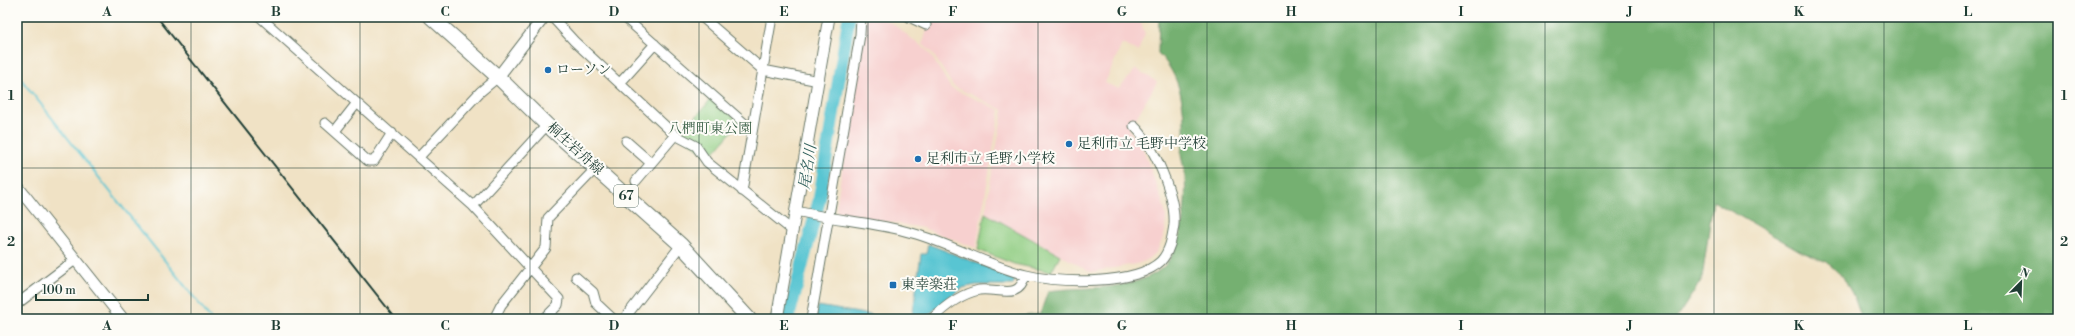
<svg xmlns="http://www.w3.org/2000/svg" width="2075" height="336" font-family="'Libre Bodoni','Noto Serif JP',serif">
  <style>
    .built { fill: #f7d0cf }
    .green { fill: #91cd83; stroke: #58855c }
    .forest { fill: #74b071; stroke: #4a7652 }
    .water { fill: #59c5d2; stroke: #3c8183 }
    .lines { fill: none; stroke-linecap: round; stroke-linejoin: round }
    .stream { stroke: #59c5d2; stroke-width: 2 }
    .river { stroke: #59c5d2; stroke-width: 13 }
    .minor-casing { stroke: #687767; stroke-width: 11 }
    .tertiary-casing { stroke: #687767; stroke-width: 13 }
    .primary-casing { stroke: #687767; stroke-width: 16 }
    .minor { stroke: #fff; stroke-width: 9 }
    .tertiary { stroke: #fff; stroke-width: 11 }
    .primary { stroke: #fff; stroke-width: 14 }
    .rail { stroke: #1f3d34; stroke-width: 2 }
    .grid { fill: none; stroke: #1f3d34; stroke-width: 1; stroke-opacity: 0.55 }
    .poi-dot { fill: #1f6fb2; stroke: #fdfcf7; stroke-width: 1.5 }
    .labels { text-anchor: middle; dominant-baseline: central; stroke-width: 4; stroke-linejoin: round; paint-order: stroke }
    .shield { fill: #fdfcf7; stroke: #62766e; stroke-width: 1 }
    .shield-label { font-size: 13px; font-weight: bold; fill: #1f3d34 }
    .poi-label { font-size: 14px; fill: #1f3d34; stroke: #fdfcf7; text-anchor: start }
    .park-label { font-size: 14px; fill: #3c6148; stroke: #fdfcf7 }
    .street-label { font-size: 14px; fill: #1f3d34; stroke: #fdfcf7 }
    .water-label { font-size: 15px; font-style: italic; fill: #2e5f5c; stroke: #fdfcf7 }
    .neatline { fill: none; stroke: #1f3d34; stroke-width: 1.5 }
    .grid-label { font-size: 13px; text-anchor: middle; font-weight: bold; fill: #1f3d34 }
  </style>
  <rect width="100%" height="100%" fill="#fdfcf7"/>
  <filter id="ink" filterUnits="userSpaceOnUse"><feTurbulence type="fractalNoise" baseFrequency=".025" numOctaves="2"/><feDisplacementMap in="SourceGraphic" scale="8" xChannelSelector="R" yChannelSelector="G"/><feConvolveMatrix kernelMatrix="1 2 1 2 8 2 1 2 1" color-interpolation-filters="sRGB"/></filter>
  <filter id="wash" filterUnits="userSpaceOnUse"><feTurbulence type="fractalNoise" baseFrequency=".012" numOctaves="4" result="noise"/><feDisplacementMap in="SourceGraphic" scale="16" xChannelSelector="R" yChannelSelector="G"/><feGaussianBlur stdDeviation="0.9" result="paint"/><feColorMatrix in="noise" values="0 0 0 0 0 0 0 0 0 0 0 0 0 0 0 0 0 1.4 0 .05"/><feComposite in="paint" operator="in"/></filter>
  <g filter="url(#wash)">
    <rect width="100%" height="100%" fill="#f0e2c5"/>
    <path class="built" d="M 866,17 L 880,17 L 893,24 L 929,52 L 951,88 L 1000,110 L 976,248 L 923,228 L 838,213 L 836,208 Z
      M 932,17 L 1139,17 L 1145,34 L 1138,51 L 1122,44 L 1105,83 L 1117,88 L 1120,87 L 1136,69 L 1157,82 L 1129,130 L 1143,149 L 1163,203 L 1166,216 L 1165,232 L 1157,252 L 1145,261 L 1136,264 L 1091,272 L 985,213 L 1003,110 L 953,86 L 931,51 L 922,44 Z"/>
    <path class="green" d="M 712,98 L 740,122 L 709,158 L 681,134 Z
      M 985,213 L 1060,255 L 1051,272 L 1014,264 L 978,250 Z"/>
    <path class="forest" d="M 1159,17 L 2058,17 L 2058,319 L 1862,319 L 1854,297 L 1843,277 L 1827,262 L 1802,252 L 1713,201 L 1702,279 L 1676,319 L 996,319 L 1040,314 L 1048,291 C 1084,286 1126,292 1157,272 C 1183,256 1187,203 1185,176 C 1185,169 1182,162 1181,155 C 1181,149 1183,143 1184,137 C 1185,106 1181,76 1158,53 Z"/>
    <path class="water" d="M 928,244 L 1015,278 L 1013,285 L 976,285 L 962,288 L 923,319 L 912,319 L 921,254 L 926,254 Z
      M 818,306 L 894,319 L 816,319 Z"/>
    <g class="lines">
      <path class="stream" d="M 17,74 L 211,319"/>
      <path class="river" d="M 788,319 L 819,201 L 849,17"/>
    </g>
  </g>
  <g filter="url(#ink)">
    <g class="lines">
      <defs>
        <path id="minor" d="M 260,17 L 473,206 L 559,299 L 558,305 L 544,319
          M 552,17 L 574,41 L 675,135 L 696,146 L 707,162 L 793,231
          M 624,17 L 752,130
          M 702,17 L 763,70 L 819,81
          M 909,17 L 926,25
          M 620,83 L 655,44
          M 325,123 L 368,161 L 374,161 L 392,133
          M 335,131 L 357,103
          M 626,141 L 651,163
          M 419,157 L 480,92 L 498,77
          M 636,181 L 675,135
          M 742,191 L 772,17
          M 473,206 L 547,125
          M 796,211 C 834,220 874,222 912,233 C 950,243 988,266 1026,275 C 1059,283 1135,286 1161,261 C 1170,251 1172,238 1174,225 C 1176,196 1154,145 1134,126
          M 576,277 L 593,292 L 596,303 L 613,319
          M 17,304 L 75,260
          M 494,319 L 501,305 L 546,248 L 548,218 L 596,168
          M 624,319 L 681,245
          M 811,319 L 860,35 L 861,17
          M 932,319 C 944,307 961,294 979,290 C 997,287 1020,302 1025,275"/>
        <path id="tertiary" d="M 498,77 L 544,17
          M 17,186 L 123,319
          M 777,319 L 829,17"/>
        <path id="primary" d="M 431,17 L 498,77 L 547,125 L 681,245 L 749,319"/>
      </defs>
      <use href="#minor" class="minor-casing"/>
      <use href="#tertiary" class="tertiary-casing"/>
      <use href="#primary" class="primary-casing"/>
      <use href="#minor" class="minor"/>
      <use href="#tertiary" class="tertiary"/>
      <use href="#primary" class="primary"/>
      <path class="rail" d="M 157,17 L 396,319"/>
    </g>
  </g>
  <path class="grid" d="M 191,17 L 191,319M 360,17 L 360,319M 530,17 L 530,319M 699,17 L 699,319M 868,17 L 868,319M 1038,17 L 1038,319M 1207,17 L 1207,319M 1376,17 L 1376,319M 1545,17 L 1545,319M 1714,17 L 1714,319M 1884,17 L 1884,319M 17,168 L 2058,168"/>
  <g class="poi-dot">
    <circle cx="548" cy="70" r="4"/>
    <circle cx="1069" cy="144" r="4"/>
    <circle cx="918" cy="159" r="4"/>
    <rect x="889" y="281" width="8" height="8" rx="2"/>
  </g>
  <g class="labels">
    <rect class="shield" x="614" y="185" width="24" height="22" rx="3"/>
    <g class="shield-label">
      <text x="626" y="196">67</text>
    </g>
    <g class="poi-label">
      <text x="556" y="70">ローソン</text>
      <text x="1077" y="144">足利市立 毛野中学校</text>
      <text x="926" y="159">足利市立 毛野小学校</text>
      <text x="901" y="285">東幸楽荘</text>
    </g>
    <g class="park-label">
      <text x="710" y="129">八椚町東公園</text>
    </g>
    <g class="street-label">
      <text transform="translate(575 149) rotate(42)">桐生岩舟線</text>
    </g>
    <g class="water-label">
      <text transform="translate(808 167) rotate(-81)">尾名川</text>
    </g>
  </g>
  <rect width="2075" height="336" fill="none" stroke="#fdfcf7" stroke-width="44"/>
  <g transform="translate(2021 282) rotate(23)" stroke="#fdfcf7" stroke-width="3" paint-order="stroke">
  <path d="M0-3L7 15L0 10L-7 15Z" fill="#1f3d34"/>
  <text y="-6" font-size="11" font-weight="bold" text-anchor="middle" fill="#1f3d34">N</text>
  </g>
  <path d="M36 294v6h112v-6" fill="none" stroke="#1f3d34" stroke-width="2"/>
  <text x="42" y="294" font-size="12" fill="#1f3d34" stroke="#fdfcf7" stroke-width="3" paint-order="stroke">100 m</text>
  <rect x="22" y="22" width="2031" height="292" class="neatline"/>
  <g class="grid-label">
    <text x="107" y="16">A</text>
    <text x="276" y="16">B</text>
    <text x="445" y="16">C</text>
    <text x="614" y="16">D</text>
    <text x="784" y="16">E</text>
    <text x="953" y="16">F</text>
    <text x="1122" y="16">G</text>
    <text x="1291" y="16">H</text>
    <text x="1461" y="16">I</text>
    <text x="1630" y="16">J</text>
    <text x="1799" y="16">K</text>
    <text x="1968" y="16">L</text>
    <text x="11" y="100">1</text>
    <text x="2064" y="100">1</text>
    <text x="11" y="246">2</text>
    <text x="2064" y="246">2</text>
    <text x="107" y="330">A</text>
    <text x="276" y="330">B</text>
    <text x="445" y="330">C</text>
    <text x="614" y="330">D</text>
    <text x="784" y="330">E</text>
    <text x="953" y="330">F</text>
    <text x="1122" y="330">G</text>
    <text x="1291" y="330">H</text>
    <text x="1461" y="330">I</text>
    <text x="1630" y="330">J</text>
    <text x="1799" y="330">K</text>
    <text x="1968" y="330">L</text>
  </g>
</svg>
